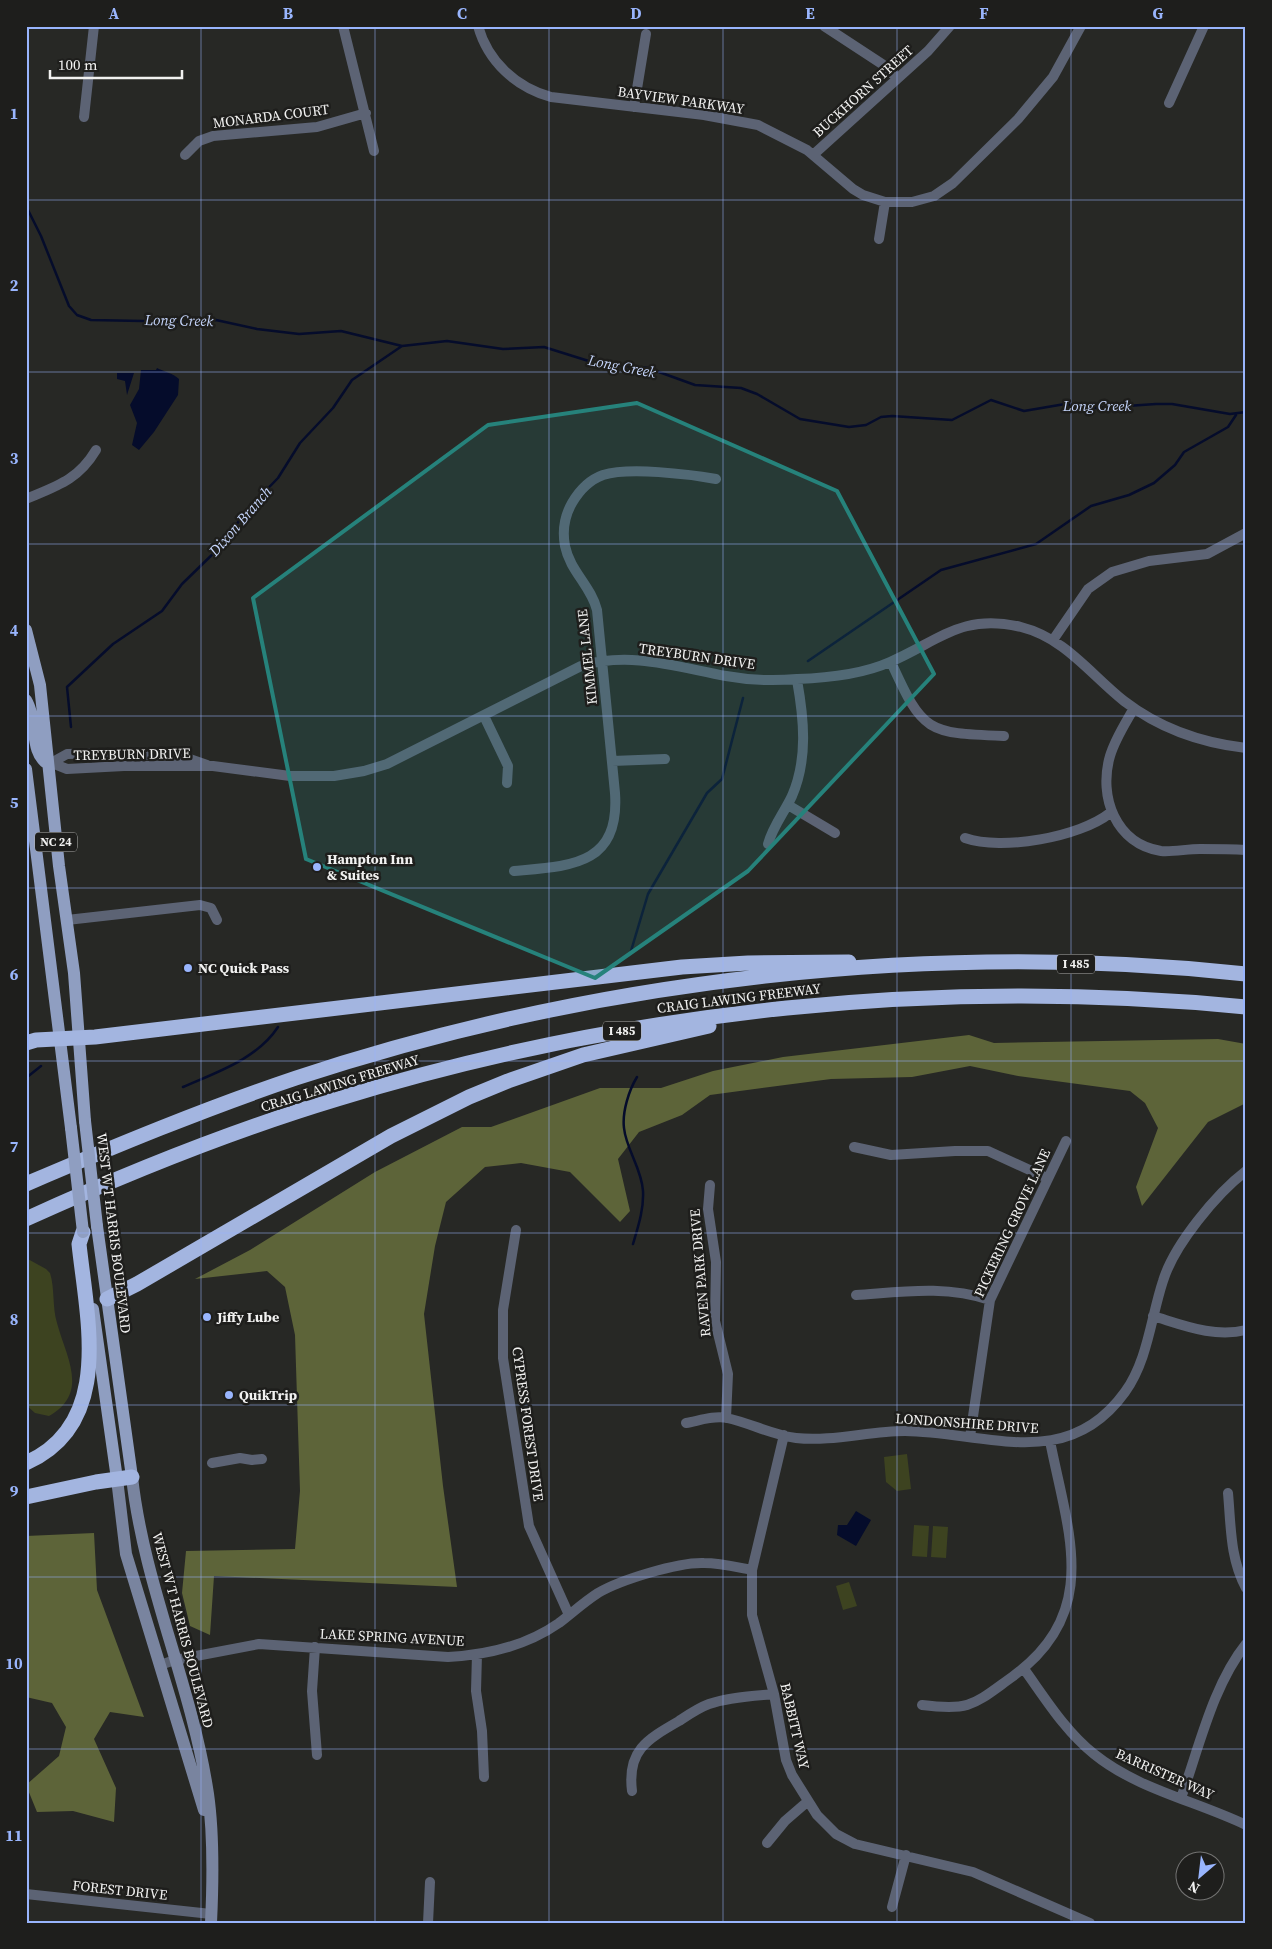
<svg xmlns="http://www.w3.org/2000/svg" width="1272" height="1949" font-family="'Source Serif 4',serif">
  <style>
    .green { fill: #3d4320 }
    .forest { fill: #5d6439 }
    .water { fill: #050c2b }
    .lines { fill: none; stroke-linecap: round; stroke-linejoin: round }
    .stream { stroke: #050c2b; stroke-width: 2.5 }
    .street { stroke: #5c6374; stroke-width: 10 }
    .secondary { stroke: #79849f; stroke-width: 12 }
    .primary { stroke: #8f9ec1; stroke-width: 12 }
    .highway { stroke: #a3b5e0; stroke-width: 15 }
    .primary-bridge { stroke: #8f9ec1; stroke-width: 12 }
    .marked { fill: #26827b; fill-opacity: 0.2; stroke: #26827b; stroke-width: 4; stroke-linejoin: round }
    .grid { fill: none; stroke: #99b5fd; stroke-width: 1; stroke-opacity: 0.55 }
    .poi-dot { fill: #99b5fd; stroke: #1e1e1c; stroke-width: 2 }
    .labels { text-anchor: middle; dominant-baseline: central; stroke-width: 5; stroke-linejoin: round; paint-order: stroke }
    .shield { fill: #1e1e1c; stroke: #b2b2b0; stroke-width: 1 }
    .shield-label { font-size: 12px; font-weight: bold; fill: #f1f1f0 }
    .street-label { font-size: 14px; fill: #f1f1f0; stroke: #1e1e1c }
    .poi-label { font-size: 14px; font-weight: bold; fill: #f1f1f0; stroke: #1e1e1c; text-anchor: start }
    .water-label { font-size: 15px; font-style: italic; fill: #c5d5fb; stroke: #1e1e1c }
    .neatline { fill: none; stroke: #99b5fd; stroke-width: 2 }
    .grid-label { font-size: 16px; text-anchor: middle; font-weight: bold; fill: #99b5fd }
  </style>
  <rect width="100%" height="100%" fill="#272825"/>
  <path class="green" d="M 26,1258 L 46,1269 L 50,1273 C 55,1289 52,1307 57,1323 C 66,1357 90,1393 49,1416 L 35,1413 L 26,1405 Z
    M 907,1454 L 911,1489 L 897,1491 L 886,1482 L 884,1457 Z
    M 914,1525 L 929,1526 L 927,1557 L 912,1556 Z
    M 933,1526 L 948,1527 L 946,1558 L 931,1557 Z
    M 849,1582 L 857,1606 L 843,1610 L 836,1586 Z"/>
  <path class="forest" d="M 969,1035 L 994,1043 L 1218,1039 L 1246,1044 L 1246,1103 L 1208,1122 L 1142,1206 L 1136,1187 L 1158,1128 L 1145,1103 L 1130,1091 L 1018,1076 L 970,1066 L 912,1077 L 831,1079 L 710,1095 L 682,1115 L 639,1132 L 618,1159 L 630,1211 L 620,1222 L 570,1172 L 521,1163 L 485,1167 L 446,1202 L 435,1246 L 424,1314 L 443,1486 L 457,1587 L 214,1576 L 210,1635 L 190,1626 L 182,1593 L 186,1551 L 295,1549 L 300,1491 L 295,1335 L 285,1287 L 267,1271 L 195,1279 L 250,1250 L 375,1172 L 462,1127 L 491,1127 L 600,1088 L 661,1088 L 713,1071 L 783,1057 Z
    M 94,1533 L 97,1590 L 144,1717 L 110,1712 L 94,1739 L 116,1788 L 114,1822 L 73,1811 L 37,1812 L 26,1785 L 59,1756 L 66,1727 L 52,1703 L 26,1697 L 26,1536 Z"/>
  <path class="water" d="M 157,368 C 163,371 174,374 179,379 L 178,395 L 154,432 L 139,450 L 132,445 L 137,423 L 130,405 L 139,389 L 141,370 L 156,370 Z
    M 117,373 L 134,373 L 127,395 L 125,381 L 117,379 Z
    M 856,1511 L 871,1520 L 856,1546 L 837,1535 L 838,1525 L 847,1525 Z"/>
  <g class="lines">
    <path class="stream" d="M 26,206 L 41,236 L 69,306 L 77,315 L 91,320 L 194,322 L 216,320 L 257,329 L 299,334 L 341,331 L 402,346 L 447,341 L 503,349 L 544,347 L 595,363 L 648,368 L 695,385 L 741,388 L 757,394 L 800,419 L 849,427 L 866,425 L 881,417 L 892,416 L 952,420 L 991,400 L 1024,411 L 1065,404 L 1097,408 L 1156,404 L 1172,404 L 1230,414 L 1246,412
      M 808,661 L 941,570 L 1036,544 L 1091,506 L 1129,495 L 1154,483 L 1175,465 L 1184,452 L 1228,427 L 1236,415
      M 71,727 L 67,687 L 113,644 L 162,611 L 182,584 L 220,547 L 247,510 L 278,478 L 300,443 L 333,408 L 352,380 L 402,346
      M 631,951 L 648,894 L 707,793 L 722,779 L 743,698
      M 26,1078 L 41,1066
      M 183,1087 C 217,1072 257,1059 278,1027
      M 633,1244 C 638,1227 644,1209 643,1191 C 642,1169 626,1149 624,1128 C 622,1112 629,1090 637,1077"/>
    <path class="street" d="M 343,26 L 374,151
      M 478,26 C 488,62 516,87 551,97 L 704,115 L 758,125 L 807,150 L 853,189 L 863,195 L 885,202 L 912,202 L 934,196 L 953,183 L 1018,119 L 1053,77 L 1081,26
      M 824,26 L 882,64 L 897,78
      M 1169,103 L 1204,26
      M 634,107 L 646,34
      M 84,117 L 94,26
      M 185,155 L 199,141 L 213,136 L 317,127 L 366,113
      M 813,155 L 928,51 L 950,26
      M 879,239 L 885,202
      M 26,499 C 57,486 78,480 96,450
      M 1053,640 L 1088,589 L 1112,572 L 1149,561 L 1207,554 L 1246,533
      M 891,662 C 923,733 927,733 1004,736
      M 1134,708 C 1125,724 1115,739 1110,756 C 1098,797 1116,844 1161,851 C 1173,852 1187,849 1200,849 C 1215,849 1230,849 1246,850
      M 484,716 L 508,766 L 507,783
      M 612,761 L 665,759
      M 52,763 L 67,769 L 124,766 L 213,766 L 290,776 L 334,776 L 364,771 L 387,764 L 581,666 C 630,651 677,667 726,676 C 748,680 774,681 797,679 C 827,678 863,674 890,662 C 939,641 961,613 1021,627 C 1065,638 1090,674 1124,701 C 1159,728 1202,743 1246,748
      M 49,764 L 67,754 L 112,753 L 184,757 L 207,765
      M 788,805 L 835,833
      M 965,838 C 1002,851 1080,837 1110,813
      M 768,844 C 773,826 784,813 792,796 C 808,759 804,719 797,680
      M 514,871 C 570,866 620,866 615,793 L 597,610 C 591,586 570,571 565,546 C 562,530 564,517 572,503 C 579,491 589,480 603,475 C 629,467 688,474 716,479
      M 67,920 L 200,905 L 211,908 L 217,920
      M 854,1147 L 891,1155 L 955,1151 L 988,1151 L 1047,1178
      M 710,1185 L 708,1209 L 716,1262 L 715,1321 L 728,1374 L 726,1418
      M 516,1230 L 503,1310 L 503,1358 L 529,1526 L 569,1615
      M 856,1295 C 901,1292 945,1285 990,1300
      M 1153,1316 C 1183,1325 1214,1338 1246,1330
      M 686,1423 C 698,1421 714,1415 727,1418 C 750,1423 772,1435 796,1438 C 832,1442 869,1431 905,1431 C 986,1432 1067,1473 1125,1392 C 1148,1360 1151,1317 1163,1281 C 1174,1245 1216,1194 1246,1171
      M 784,1435 L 752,1570 L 752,1615 L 774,1694 L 786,1760 L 792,1775 L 817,1815 L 836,1834 L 855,1844 L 973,1872 L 1090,1923
      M 970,1437 L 990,1300 L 1066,1141
      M 212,1463 L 240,1458 L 252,1460 L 262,1459
      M 1228,1493 C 1231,1526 1230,1559 1246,1588
      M 315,1647 L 312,1691 L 317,1755
      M 477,1654 L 476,1691 L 482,1731 L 484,1777
      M 160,1665 L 175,1660 L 259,1644 L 448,1657 C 488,1655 526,1646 559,1623 C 572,1613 584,1602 598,1593 C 620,1580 678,1562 704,1563 C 720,1563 736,1567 752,1570
      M 1024,1669 C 1045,1698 1065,1731 1094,1754 C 1137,1789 1196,1801 1246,1825
      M 922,1705 C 971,1711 973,1705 1012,1677 C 1102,1612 1068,1533 1050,1441
      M 632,1791 C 627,1751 646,1740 679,1721 C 688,1715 698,1708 709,1704 C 729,1697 753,1696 774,1694
      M 1181,1798 C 1199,1748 1213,1685 1246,1644
      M 767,1843 L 785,1821 L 807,1802
      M 26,1894 L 211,1914
      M 892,1907 L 906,1855
      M 428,1923 L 430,1882"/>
    <path class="secondary" d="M 132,1477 C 144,1586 192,1686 208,1794 C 214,1836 213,1881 211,1923
      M 117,1479 L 126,1554 L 204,1810"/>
    <path class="primary" d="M 26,630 L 40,685 L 59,866 L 74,973 L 85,1121
      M 26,700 C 38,720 29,753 48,764
      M 26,769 L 71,1128
      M 97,1226 L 132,1477
      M 93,1309 L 117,1479"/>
    <path class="highway" d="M 26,1043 L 36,1040 L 95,1037 L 682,967 L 748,963 L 849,962
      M 26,1184 C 115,1146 204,1109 296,1078 C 595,979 931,940 1246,974
      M 26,1219 C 127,1173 231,1131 337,1099 C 631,1009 940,977 1246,1007
      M 107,1299 L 137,1284 L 391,1136 L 469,1097 L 508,1081 L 583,1055 L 709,1026
      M 26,1463 C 114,1424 87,1320 79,1244 L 83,1232
      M 26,1497 L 96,1482 L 132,1477"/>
    <path class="primary-bridge" d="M 85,1121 L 97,1226
      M 71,1128 L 83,1232"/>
  </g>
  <path class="marked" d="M 637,403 L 837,491 L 934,674 L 748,871 L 595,978 L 306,859 L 253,598 L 488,425 Z"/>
  <path class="grid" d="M 201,26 L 201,1923M 375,26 L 375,1923M 549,26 L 549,1923M 723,26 L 723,1923M 897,26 L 897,1923M 1071,26 L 1071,1923M 26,200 L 1246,200M 26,372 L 1246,372M 26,544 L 1246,544M 26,716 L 1246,716M 26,888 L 1246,888M 26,1061 L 1246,1061M 26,1233 L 1246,1233M 26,1405 L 1246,1405M 26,1577 L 1246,1577M 26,1749 L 1246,1749"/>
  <g class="poi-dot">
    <circle cx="317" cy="867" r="5"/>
    <circle cx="188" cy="968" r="5"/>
    <circle cx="207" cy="1317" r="5"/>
    <circle cx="229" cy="1395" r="5"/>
  </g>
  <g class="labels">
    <g class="shield">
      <rect x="35" y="832.5" width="42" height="19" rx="4"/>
      <rect x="1057" y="954.5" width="38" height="19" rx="4"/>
      <rect x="603" y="1021.5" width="38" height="19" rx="4"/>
    </g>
    <g class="shield-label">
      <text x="56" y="842">NC 24</text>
      <text x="1076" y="964">I 485</text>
      <text x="622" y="1031">I 485</text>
    </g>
    <g class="street-label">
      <text transform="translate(863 91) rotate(-42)">BUCKHORN STREET</text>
      <text transform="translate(681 100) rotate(8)">BAYVIEW PARKWAY</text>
      <text transform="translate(271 116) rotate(-7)">MONARDA COURT</text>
      <text transform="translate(697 656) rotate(8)">TREYBURN DRIVE</text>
      <text transform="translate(587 657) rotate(-96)">KIMMEL LANE</text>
      <text transform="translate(132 754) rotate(-1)">TREYBURN DRIVE</text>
      <text transform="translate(739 998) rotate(-7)">CRAIG LAWING FREEWAY</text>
      <text transform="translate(340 1083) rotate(-17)">CRAIG LAWING FREEWAY</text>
      <text transform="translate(1012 1223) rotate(-65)">PICKERING GROVE LANE</text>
      <text transform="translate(114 1233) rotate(83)">WEST W T HARRIS BOULEVARD</text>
      <text transform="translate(700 1273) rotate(-95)">RAVEN PARK DRIVE</text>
      <text transform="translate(967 1423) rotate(4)">LONDONSHIRE DRIVE</text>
      <text transform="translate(528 1424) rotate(82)">CYPRESS FOREST DRIVE</text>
      <text transform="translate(183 1630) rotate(75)">WEST W T HARRIS BOULEVARD</text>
      <text transform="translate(392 1637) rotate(3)">LAKE SPRING AVENUE</text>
      <text transform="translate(795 1726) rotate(77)">BABBITT WAY</text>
      <text transform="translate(1165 1774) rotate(24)">BARRISTER WAY</text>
      <text transform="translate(120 1890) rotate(6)">FOREST DRIVE</text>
    </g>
    <g class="poi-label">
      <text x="327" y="859">Hampton Inn<tspan x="327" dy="16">&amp; Suites</tspan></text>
      <text x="198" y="968">NC Quick Pass</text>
      <text x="217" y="1317">Jiffy Lube</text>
      <text x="239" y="1395">QuikTrip</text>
    </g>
    <g class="water-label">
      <text transform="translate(179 320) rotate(1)">Long Creek</text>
      <text transform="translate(622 366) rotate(11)">Long Creek</text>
      <text x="1097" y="405">Long Creek</text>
      <text transform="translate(240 521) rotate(-49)">Dixon Branch</text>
    </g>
  </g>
  <rect width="1272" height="1949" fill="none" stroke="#1e1e1c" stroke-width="55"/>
  <g transform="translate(1200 1876) rotate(208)"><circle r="24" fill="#1e1e1c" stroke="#727271"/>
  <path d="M0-4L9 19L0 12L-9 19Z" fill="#99b5fd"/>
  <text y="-8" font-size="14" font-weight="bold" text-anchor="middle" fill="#f1f1f0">N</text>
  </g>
  <path d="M50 70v8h132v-8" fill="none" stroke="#f1f1f0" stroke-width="2.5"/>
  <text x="58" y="70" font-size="15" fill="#f1f1f0" stroke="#1e1e1c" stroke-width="4" paint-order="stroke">100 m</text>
  <rect x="28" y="28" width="1216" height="1894" class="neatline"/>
  <g class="grid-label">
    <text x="114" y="19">A</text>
    <text x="288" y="19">B</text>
    <text x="462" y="19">C</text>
    <text x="636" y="19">D</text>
    <text x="810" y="19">E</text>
    <text x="984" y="19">F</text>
    <text x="1158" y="19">G</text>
    <text x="14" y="119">1</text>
    <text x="14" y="291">2</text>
    <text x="14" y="464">3</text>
    <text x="14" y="636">4</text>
    <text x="14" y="808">5</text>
    <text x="14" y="980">6</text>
    <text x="14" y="1152">7</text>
    <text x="14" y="1325">8</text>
    <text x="14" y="1497">9</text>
    <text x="14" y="1669">10</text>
    <text x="14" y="1841">11</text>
  </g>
</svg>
